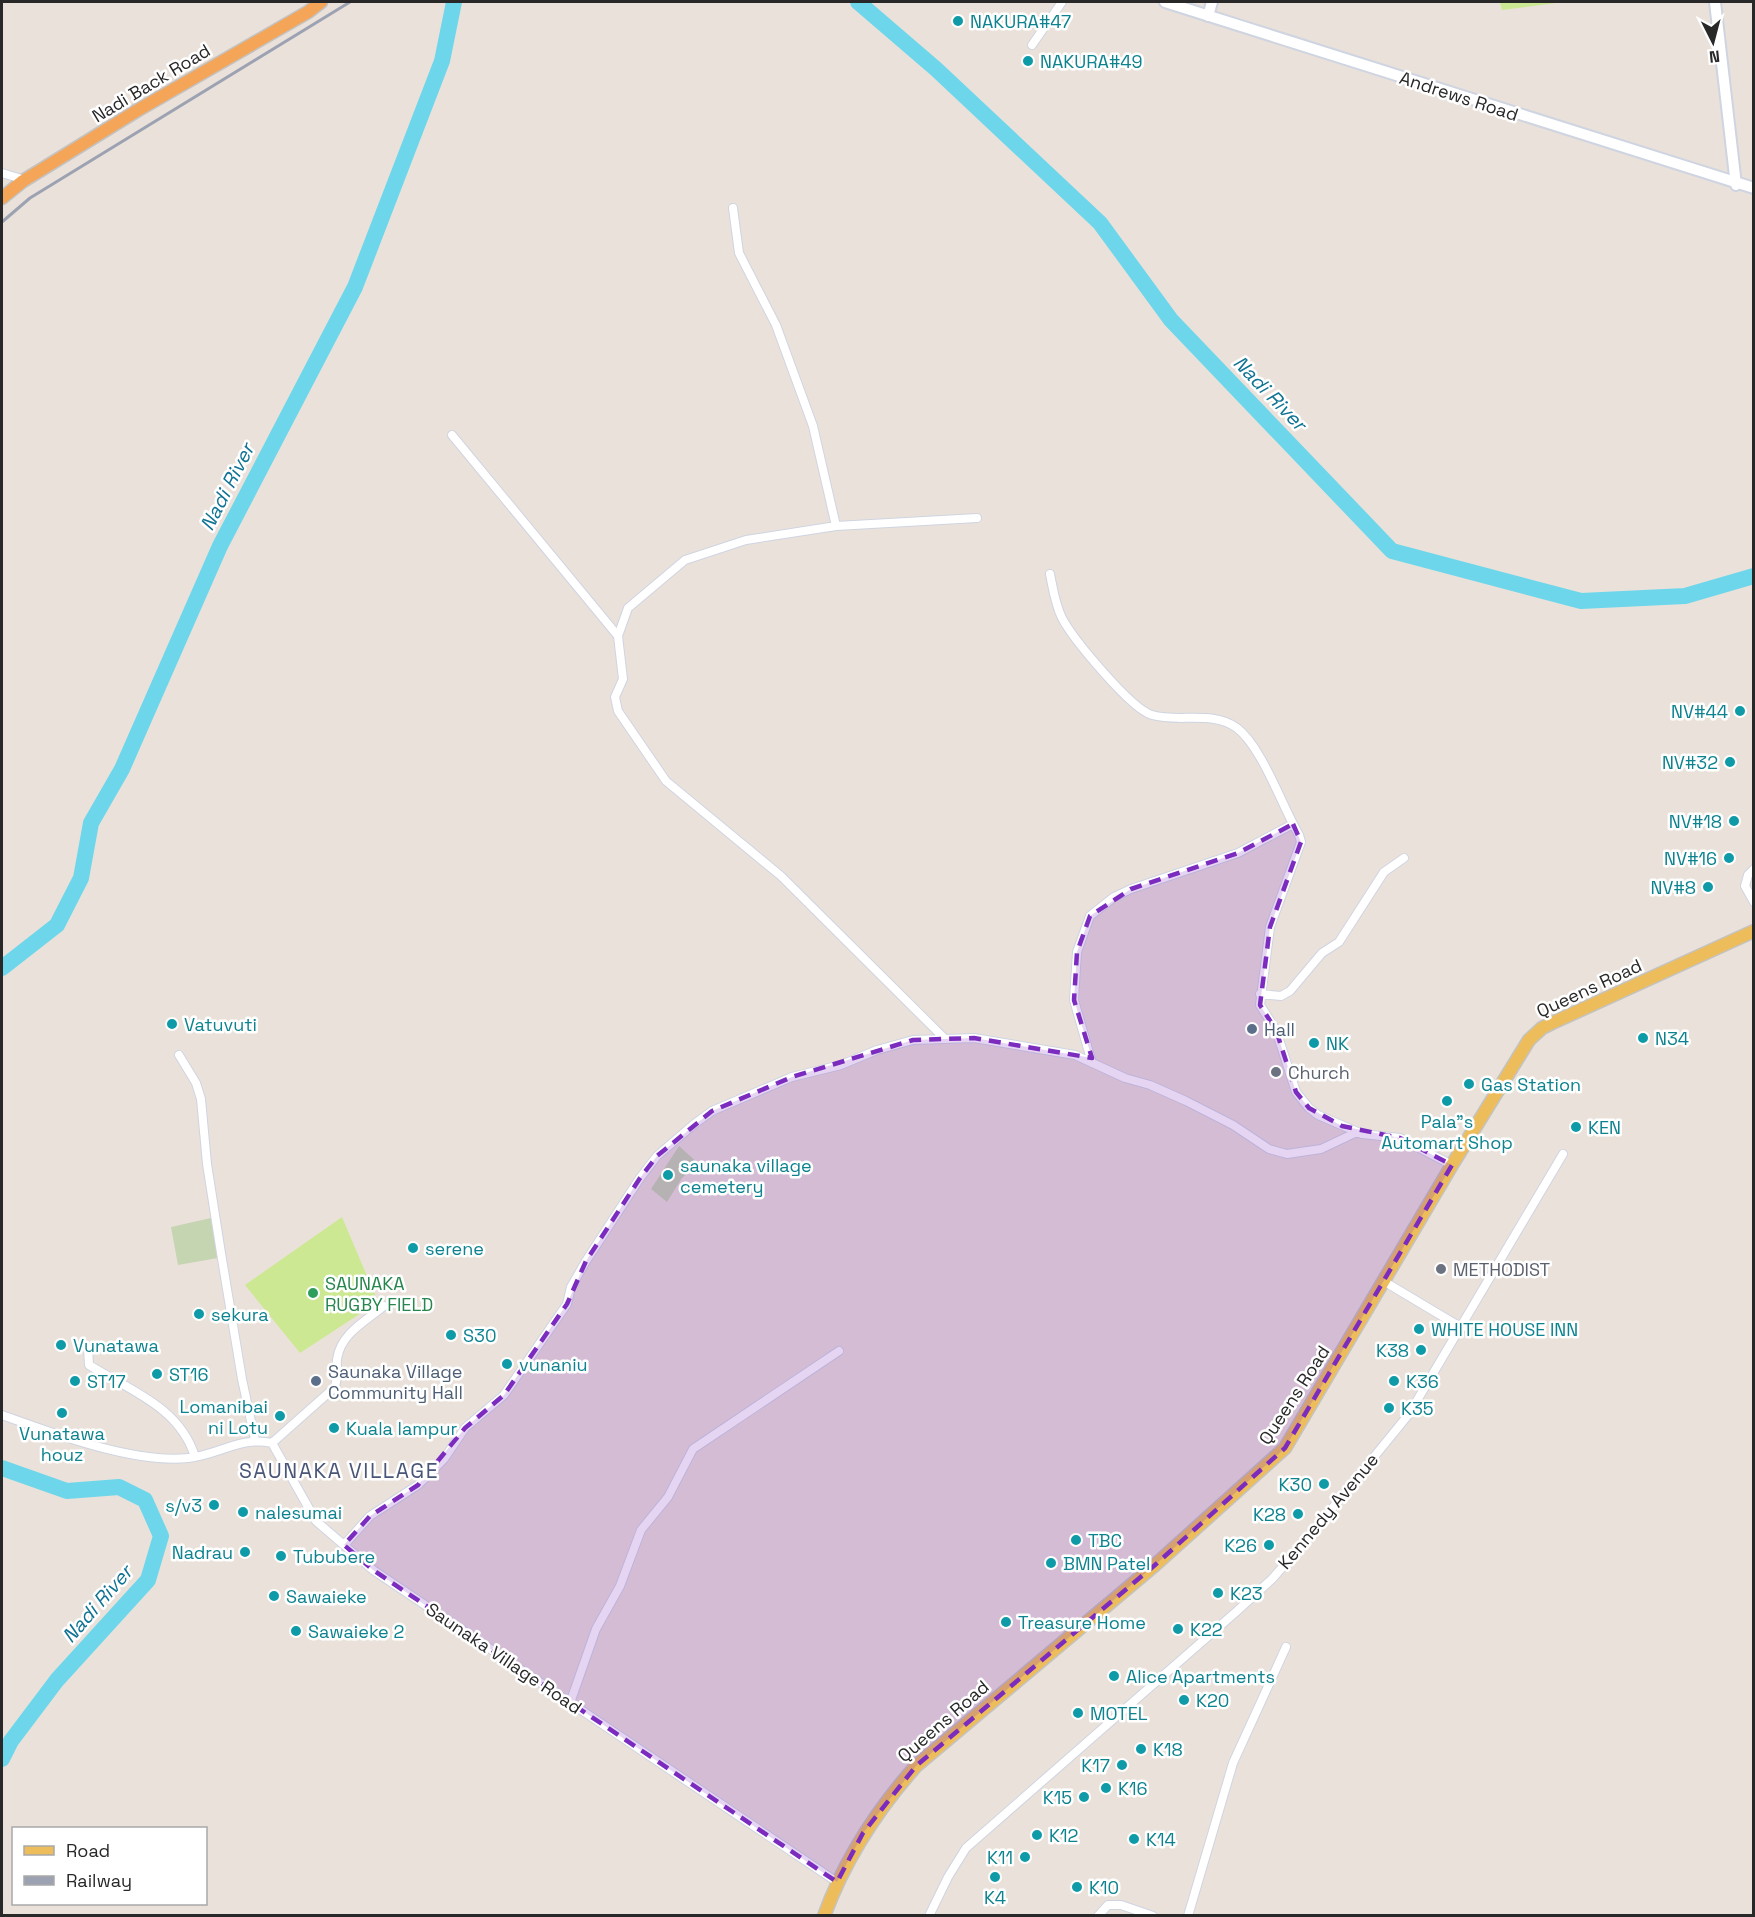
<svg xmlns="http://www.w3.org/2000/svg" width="1755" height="1917" font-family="'Space Grotesk',sans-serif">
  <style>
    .cemetery { fill: #c5d4b1 }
    .pitch { fill: #cce892 }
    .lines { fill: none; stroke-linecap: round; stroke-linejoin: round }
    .river { stroke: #6ed6eb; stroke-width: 16 }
    .minor-casing { stroke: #cfd4e1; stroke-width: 10 }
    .secondary-casing { stroke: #cfd4e1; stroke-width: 14 }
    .primary-casing { stroke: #c3c3c3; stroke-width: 15 }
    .trunk-casing { stroke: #c3c3c3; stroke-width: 15 }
    .minor { stroke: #fff; stroke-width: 8 }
    .secondary { stroke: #fff; stroke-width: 10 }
    .primary { stroke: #edbd5c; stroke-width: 12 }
    .trunk { stroke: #f4a558; stroke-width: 12 }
    .rail { stroke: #9da2b2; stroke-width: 3 }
    .marked { fill: #7b2cbf; fill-opacity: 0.2; stroke: #7b2cbf; stroke-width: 4.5; stroke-dasharray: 12 8; stroke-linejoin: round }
    .culture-dot { fill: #0f9aa8; stroke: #fff; stroke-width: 2 }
    .service-dot { fill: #5c6f8a; stroke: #fff; stroke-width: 2 }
    .worship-dot { fill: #6b7280; stroke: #fff; stroke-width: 2 }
    .leisure-dot { fill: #2e9e5b; stroke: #fff; stroke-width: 2 }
    .labels { text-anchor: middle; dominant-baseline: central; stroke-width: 5; stroke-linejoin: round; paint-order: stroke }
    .culture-label { font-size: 18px; fill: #0d838f; stroke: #fff; text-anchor: start }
    .street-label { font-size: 18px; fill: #282828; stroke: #fff }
    .service-label { font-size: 18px; fill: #4e5e75; stroke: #fff; text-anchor: start }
    .worship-label { font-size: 18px; fill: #5b616d; stroke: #fff; text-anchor: start }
    .leisure-label { font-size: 18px; fill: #27864d; stroke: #fff; text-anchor: start }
    .water-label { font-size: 20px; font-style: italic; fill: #107394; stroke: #fff }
    .quarter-label { font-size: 21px; letter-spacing: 1.5px; fill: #4a5677; stroke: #fff }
  </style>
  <rect width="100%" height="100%" fill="#eae2da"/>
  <path class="cemetery" d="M 679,1146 L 699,1164 L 682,1178 L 667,1202 L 651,1189 Z
    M 211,1218 L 218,1258 L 178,1265 L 171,1227 Z"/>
  <path class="pitch" d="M 1500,2 L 1564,2 L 1502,10 Z
    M 342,1217 L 378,1302 L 300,1353 L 245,1285 Z"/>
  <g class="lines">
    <path class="river" d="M 858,2 L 936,69 L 1100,223 L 1171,320 L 1392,551 L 1581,601 L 1685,596 L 1754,576
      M 2,968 L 57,925 L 81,878 L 91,823 L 122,769 L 220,546 L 355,287 L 442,61 L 454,2
      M 2,1468 L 67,1491 L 119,1487 L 145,1500 L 161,1536 L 148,1580 L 57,1680 L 11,1741 L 2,1759"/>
    <defs>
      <path id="minor" d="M 1032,45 L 1062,2
        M 2,173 L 25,180
        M 733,208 L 739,253 L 776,325 L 813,426 L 836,526
        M 452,435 L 618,636
        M 1050,574 C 1053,589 1055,604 1062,618 C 1073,639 1131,709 1152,715 C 1179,723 1212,710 1237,728 C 1262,747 1282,806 1299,835 L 1301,842 L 1270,927 L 1260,1005 L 1276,1030 L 1296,1092 L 1309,1108 L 1318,1115 L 1362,1134 L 1400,1138 L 1452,1165
        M 1754,869 L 1748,875 L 1745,886 L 1754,902
        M 1260,994 L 1281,996 L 1290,991 L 1322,953 L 1339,942 L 1384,872 L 1404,858
        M 944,1038 L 781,876 L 666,781 L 618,711 L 615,697 L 623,679 L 618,636 L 628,608 L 685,560 L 746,540 L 836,526 L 977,518
        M 179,1055 L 196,1083 L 201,1099 L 207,1164 L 221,1253 L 242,1379 L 255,1440
        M 1092,1063 L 1074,1000 L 1077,952 L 1090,916 L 1114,897 L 1131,889 L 1238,853 L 1293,824
        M 1385,1282 L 1462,1328
        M 88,1348 L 89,1365 C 129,1390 180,1407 195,1457
        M 2,1415 C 52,1433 135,1464 188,1458 C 218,1455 241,1436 272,1443 L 316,1521 L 373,1570 L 837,1882
        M 272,1443 L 334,1388 C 339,1379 336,1370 337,1359 C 341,1333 366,1321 384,1306
        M 344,1545 L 370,1516 L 418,1485 L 444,1459 L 465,1428 L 504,1395 L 567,1304 L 571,1287 L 586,1261 L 640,1178 L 657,1156 L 693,1125 L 712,1111 L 792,1077 L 841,1065 L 877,1050 L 913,1040 L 974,1038 L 1075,1055 L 1125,1078 L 1150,1085 L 1186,1101 L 1233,1125 L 1269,1149 L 1287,1154 L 1321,1149 L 1357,1132
        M 570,1703 L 596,1629 L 620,1586 L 641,1530 L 668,1497 L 693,1449 L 839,1351
        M 929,1916 L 948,1877 L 966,1848 L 1237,1611 L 1272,1579 L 1308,1538 L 1409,1414 L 1563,1154
        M 1098,1916 L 1108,1905 L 1121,1905 L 1153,1916
        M 1188,1916 L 1233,1763 L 1286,1647"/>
      <path id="secondary" d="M 1165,2 L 1754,188
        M 1715,2 L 1736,185
        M 1208,16 L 1212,2"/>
      <path id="primary" d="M 824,1916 C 845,1859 876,1811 916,1766 L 1155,1565 L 1285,1448 L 1452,1165 L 1529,1040 L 1542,1028 L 1552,1023 L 1754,931"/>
      <path id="trunk" d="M 2,198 L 23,181 L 138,110 L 308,12 L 321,2"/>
    </defs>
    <use href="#minor" class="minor-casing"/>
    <use href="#secondary" class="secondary-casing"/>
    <use href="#primary" class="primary-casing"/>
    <use href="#trunk" class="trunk-casing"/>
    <use href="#minor" class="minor"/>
    <use href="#secondary" class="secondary"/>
    <use href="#primary" class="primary"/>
    <use href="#trunk" class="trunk"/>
    <path class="rail" d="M 2,222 L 30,198 L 350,2"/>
  </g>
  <path class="marked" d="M 1293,824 L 1301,842 L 1270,927 L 1260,1005 L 1276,1030 L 1296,1092 L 1309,1108 L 1342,1126 L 1400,1138 L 1452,1165 L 1285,1448 L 1155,1565 L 916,1766 L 863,1833 L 837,1882 L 373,1570 L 344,1545 L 370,1516 L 418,1485 L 465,1428 L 504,1395 L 567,1304 L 586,1261 L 640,1178 L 657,1156 L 712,1111 L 792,1077 L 913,1040 L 974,1038 L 1092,1058 L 1074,1000 L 1077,952 L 1090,916 L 1131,889 L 1238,853 Z"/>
  <g class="culture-dot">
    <circle cx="958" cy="21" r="6"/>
    <circle cx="1028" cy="61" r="6"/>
    <circle cx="1740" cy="711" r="6"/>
    <circle cx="1730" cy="762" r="6"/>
    <circle cx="1734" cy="821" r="6"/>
    <circle cx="1729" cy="858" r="6"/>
    <circle cx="1708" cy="887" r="6"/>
    <circle cx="172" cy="1024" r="6"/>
    <circle cx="1643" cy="1038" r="6"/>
    <circle cx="1314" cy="1043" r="6"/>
    <circle cx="1469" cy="1084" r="6"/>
    <circle cx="1447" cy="1101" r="6"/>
    <circle cx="1576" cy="1127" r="6"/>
    <circle cx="668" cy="1175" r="6"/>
    <circle cx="413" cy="1248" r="6"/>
    <circle cx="199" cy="1314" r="6"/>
    <circle cx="1419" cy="1329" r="6"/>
    <circle cx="451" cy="1335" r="6"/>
    <circle cx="61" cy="1345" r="6"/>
    <circle cx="1421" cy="1350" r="6"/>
    <circle cx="507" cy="1364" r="6"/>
    <circle cx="157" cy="1374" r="6"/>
    <circle cx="75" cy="1381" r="6"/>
    <circle cx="1394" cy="1381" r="6"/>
    <circle cx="1389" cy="1408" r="6"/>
    <circle cx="62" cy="1413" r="6"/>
    <circle cx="280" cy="1416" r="6"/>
    <circle cx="334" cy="1428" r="6"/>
    <circle cx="1324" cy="1484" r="6"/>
    <circle cx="214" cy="1505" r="6"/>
    <circle cx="243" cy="1512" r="6"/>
    <circle cx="1298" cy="1514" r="6"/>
    <circle cx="1076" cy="1540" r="6"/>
    <circle cx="1269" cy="1545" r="6"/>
    <circle cx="245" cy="1552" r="6"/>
    <circle cx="281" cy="1556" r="6"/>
    <circle cx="1051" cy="1563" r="6"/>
    <circle cx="1218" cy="1593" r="6"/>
    <circle cx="274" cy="1596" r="6"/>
    <circle cx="1006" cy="1622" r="6"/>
    <circle cx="1178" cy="1629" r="6"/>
    <circle cx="296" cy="1631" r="6"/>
    <circle cx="1114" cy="1676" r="6"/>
    <circle cx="1184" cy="1700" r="6"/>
    <circle cx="1078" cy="1713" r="6"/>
    <circle cx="1141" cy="1749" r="6"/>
    <circle cx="1122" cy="1765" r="6"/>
    <circle cx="1106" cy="1788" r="6"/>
    <circle cx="1084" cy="1797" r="6"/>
    <circle cx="1037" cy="1835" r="6"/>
    <circle cx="1134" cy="1839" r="6"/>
    <circle cx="1025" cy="1857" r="6"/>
    <circle cx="995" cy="1877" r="6"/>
    <circle cx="1077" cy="1887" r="6"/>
  </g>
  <g class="service-dot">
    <circle cx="1252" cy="1029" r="6"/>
    <circle cx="316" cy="1381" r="6"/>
  </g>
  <g class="worship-dot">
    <circle cx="1276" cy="1072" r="6"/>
    <circle cx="1441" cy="1269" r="6"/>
  </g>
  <circle class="leisure-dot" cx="313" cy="1293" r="6"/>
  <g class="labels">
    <g class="culture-label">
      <text x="970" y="21">NAKURA#47</text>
      <text x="1040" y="61">NAKURA#49</text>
      <text x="1728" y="711" text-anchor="end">NV#44</text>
      <text x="1718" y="762" text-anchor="end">NV#32</text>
      <text x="1722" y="821" text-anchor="end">NV#18</text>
      <text x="1717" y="858" text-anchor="end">NV#16</text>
      <text x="1696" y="887" text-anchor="end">NV#8</text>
      <text x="184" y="1024">Vatuvuti</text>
      <text x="1655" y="1038">N34</text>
      <text x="1326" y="1043">NK</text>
      <text x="1481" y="1084">Gas Station</text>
      <text x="1447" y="1121" text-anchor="middle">Pala"s<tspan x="1447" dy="21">Automart Shop</tspan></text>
      <text x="1588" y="1127">KEN</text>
      <text x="680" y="1165">saunaka village<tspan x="680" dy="21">cemetery</tspan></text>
      <text x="425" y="1248">serene</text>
      <text x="211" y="1314">sekura</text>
      <text x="1431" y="1329">WHITE HOUSE INN</text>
      <text x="463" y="1335">S30</text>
      <text x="73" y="1345">Vunatawa</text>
      <text x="1409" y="1350" text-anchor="end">K38</text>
      <text x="519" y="1364">vunaniu</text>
      <text x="169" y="1374">ST16</text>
      <text x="87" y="1381">ST17</text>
      <text x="1406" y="1381">K36</text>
      <text x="268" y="1406" text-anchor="end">Lomanibai<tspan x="268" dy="21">ni Lotu</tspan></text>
      <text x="1401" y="1408">K35</text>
      <text x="346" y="1428">Kuala lampur</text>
      <text x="62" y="1433" text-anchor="middle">Vunatawa<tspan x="62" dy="21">houz</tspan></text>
      <text x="1312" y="1484" text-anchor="end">K30</text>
      <text x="202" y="1505" text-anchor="end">s/v3</text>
      <text x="255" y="1512">nalesumai</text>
      <text x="1286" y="1514" text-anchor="end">K28</text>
      <text x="1088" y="1540">TBC</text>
      <text x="1257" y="1545" text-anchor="end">K26</text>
      <text x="233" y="1552" text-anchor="end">Nadrau</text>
      <text x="293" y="1556">Tububere</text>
      <text x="1063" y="1563">BMN Patel</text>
      <text x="1230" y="1593">K23</text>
      <text x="286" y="1596">Sawaieke</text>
      <text x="1018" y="1622">Treasure Home</text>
      <text x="1190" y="1629">K22</text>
      <text x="308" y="1631">Sawaieke 2</text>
      <text x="1126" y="1676">Alice Apartments</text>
      <text x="1196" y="1700">K20</text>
      <text x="1090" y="1713">MOTEL</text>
      <text x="1153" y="1749">K18</text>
      <text x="1110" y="1765" text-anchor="end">K17</text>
      <text x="1118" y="1788">K16</text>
      <text x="1072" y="1797" text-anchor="end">K15</text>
      <text x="1049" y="1835">K12</text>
      <text x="1146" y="1839">K14</text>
      <text x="1013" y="1857" text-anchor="end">K11</text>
      <text x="1089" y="1887">K10</text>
      <text x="995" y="1897" text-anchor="middle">K4</text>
    </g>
    <g class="street-label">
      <text transform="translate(151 83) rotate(-31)">Nadi Back Road</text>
      <text transform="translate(1459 96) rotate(18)">Andrews Road</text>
      <text transform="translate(1589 988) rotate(-25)">Queens Road</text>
      <text transform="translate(1294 1395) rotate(-57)">Queens Road</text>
      <text transform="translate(1328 1511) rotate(-50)">Kennedy Avenue</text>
      <text transform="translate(504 1658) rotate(34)">Saunaka Village Road</text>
      <text transform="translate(943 1721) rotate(-41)">Queens Road</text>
    </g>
    <g class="service-label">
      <text x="1264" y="1029">Hall</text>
      <text x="328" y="1371">Saunaka Village<tspan x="328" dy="21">Community Hall</tspan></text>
    </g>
    <g class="worship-label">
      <text x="1288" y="1072">Church</text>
      <text x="1453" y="1269">METHODIST</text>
    </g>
    <g class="leisure-label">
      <text x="325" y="1283">SAUNAKA<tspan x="325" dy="21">RUGBY FIELD</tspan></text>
    </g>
    <g class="water-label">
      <text transform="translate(1270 393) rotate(46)">Nadi River</text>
      <text transform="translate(227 487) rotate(-63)">Nadi River</text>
      <text transform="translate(97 1604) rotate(-49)">Nadi River</text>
    </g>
    <g class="quarter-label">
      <text x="339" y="1470">SAUNAKA VILLAGE</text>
    </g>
  </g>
  <rect width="1755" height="1917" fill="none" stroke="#282828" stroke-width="6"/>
  <rect x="12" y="1827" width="195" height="78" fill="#ffffff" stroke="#a9a9a9" stroke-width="1.5"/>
  <rect x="24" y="1846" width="30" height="9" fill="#edbd5c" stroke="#a9a9a9" stroke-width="1.5"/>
  <text x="66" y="1857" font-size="18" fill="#282828">Road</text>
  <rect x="24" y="1876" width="30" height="9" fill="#9da2b2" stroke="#a9a9a9" stroke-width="1.5"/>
  <text x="66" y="1887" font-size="18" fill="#282828">Railway</text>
  <g transform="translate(1713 42) rotate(174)" stroke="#ffffff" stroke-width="4.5" paint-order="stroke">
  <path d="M0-4.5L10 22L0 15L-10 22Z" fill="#282828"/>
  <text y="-9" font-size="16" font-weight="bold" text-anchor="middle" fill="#282828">N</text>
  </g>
</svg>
